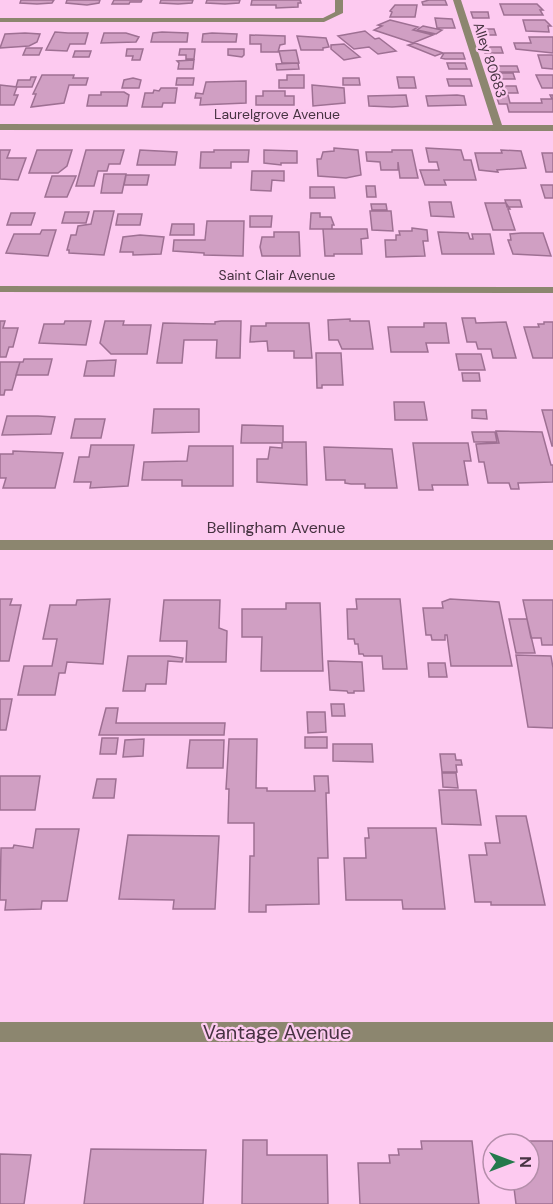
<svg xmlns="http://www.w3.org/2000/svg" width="553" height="1204" font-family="'DM Sans',sans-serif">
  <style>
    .building { fill: #d09fc3; stroke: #9e7093; stroke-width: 1.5 }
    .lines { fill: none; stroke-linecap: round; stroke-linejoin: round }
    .minor { fill: #8c866f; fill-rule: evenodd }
    .labels { text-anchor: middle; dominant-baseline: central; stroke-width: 4.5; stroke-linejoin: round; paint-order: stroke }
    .far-street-label { font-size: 14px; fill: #473342; stroke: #fdcaf0 }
    .street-label { font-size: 16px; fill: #473342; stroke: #fdcaf0 }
    .near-street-label { font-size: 20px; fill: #473342; stroke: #fdcaf0 }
  </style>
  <rect width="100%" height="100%" fill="#fdcaf0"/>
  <path class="building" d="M 21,0 L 54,0 L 52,3 L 37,4 L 20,3 Z
    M 67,0 L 100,0 L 99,3 L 87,5 L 66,3 Z
    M 114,0 L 142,0 L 141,2 L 130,2 L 129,4 L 112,4 Z
    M 161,0 L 193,0 L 192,3 L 178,4 L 160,3 Z
    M 207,0 L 240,0 L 239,3 L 225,4 L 206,3 Z
    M 252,0 L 300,0 L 301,3 L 298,3 L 298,7 L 276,8 L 276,5 L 251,5 Z
    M 445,0 L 447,5 L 423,5 L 422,2 L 429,0 Z
    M 500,4 L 537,4 L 543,10 L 540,10 L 543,15 L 504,15 Z
    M 395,5 L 417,5 L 415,17 L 390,17 L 392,12 L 390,11 Z
    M 471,12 L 488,12 L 489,18 L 473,18 Z
    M 435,18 L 452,19 L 455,28 L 437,28 Z
    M 390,20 L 418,27 L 413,30 L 433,35 L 413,43 L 374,30 L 382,26 L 378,25 Z
    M 523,20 L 545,20 L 551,26 L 548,26 L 549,32 L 526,31 Z
    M 423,26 L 442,30 L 436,34 L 417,30 Z
    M 476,29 L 494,29 L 496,35 L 478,35 Z
    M 365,31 L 375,39 L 379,38 L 396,51 L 378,54 L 369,47 L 354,49 L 338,36 Z
    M 55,32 L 68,33 L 88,33 L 85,44 L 70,44 L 67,51 L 46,50 Z
    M 162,32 L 188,33 L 187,42 L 151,42 L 153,33 Z
    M 25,33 L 40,34 L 37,42 L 29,46 L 0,48 L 5,34 Z
    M 104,33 L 126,33 L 139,37 L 136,42 L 101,43 Z
    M 212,33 L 237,34 L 236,42 L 202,42 L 203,34 Z
    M 250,35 L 285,36 L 285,44 L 280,45 L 278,52 L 261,52 L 261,44 L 250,44 Z
    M 297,36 L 326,38 L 329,47 L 323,48 L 323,50 L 301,50 Z
    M 529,37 L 553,37 L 553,53 L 516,49 L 514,43 L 531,43 Z
    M 415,43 L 443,53 L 435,56 L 408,45 Z
    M 344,44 L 360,57 L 344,60 L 331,49 L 331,45 Z
    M 482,47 L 501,47 L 503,53 L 485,53 Z
    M 26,48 L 42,48 L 39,55 L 23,55 Z
    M 127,49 L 143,49 L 140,60 L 132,60 L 133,56 L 126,56 Z
    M 180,49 L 195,49 L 194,59 L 186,59 L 186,55 L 179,55 Z
    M 228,49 L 244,49 L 244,55 L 242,57 L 228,55 Z
    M 296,50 L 299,63 L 282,63 L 279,51 Z
    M 75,51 L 91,51 L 89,57 L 73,57 Z
    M 444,53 L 463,53 L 465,59 L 445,59 L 441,58 Z
    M 538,55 L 553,55 L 553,69 L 542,68 Z
    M 194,60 L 193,69 L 178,69 L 179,63 L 177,61 Z
    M 298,63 L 299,69 L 277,70 L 276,64 Z
    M 447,63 L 465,63 L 467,69 L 449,69 Z
    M 489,66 L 517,66 L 519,72 L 491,72 Z
    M 495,73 L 513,73 L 515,79 L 497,79 Z
    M 42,75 L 74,75 L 73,78 L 88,78 L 86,85 L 69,85 L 64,103 L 31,107 L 36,94 L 33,94 Z
    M 287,75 L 304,75 L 304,88 L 279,88 L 279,80 L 287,80 Z
    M 536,75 L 553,75 L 553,88 L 542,88 Z
    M 31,77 L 36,77 L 32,87 L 16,87 L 18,80 L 30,80 Z
    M 397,77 L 414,77 L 416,88 L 399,88 Z
    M 133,78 L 141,80 L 139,88 L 122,88 L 124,80 Z
    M 177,78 L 194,78 L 193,85 L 176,85 Z
    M 343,78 L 359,78 L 360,85 L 343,85 Z
    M 447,79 L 470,79 L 472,86 L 449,86 Z
    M 246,81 L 246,103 L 200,105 L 201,98 L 195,98 L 196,93 L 203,94 L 206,82 Z
    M 0,85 L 17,87 L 14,95 L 18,95 L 14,105 L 0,105 Z
    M 312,85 L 344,88 L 345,103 L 313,106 Z
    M 496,86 L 516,86 L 518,93 L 499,93 Z
    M 161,88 L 177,88 L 175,103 L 163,103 L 162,107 L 142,107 L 145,93 L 153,93 L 154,90 L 159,91 Z
    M 263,91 L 285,91 L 285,96 L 294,96 L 294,105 L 256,105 L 256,96 L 263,96 Z
    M 101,92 L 124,92 L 129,95 L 127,106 L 87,106 L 89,95 L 101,95 Z
    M 406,95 L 408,106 L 392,107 L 369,106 L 368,96 Z
    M 457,95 L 464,96 L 466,105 L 428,106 L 426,96 Z
    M 496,95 L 508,95 L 510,103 L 542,103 L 541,99 L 552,99 L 550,95 L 553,95 L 553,112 L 509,112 L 507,104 L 499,104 Z
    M 334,148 L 358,150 L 361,175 L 346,178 L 318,176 L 317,159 L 321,159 L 323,152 L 334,151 Z
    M 426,148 L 461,150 L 464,160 L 471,160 L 476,180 L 444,180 L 446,185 L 425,185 L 420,170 L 439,170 L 437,162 L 429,162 Z
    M 0,150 L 10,150 L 7,158 L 26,158 L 18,180 L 0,179 Z
    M 37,150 L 72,150 L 67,166 L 58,173 L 29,173 Z
    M 86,150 L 124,150 L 120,164 L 109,164 L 107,171 L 98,171 L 94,186 L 76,186 Z
    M 140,150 L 177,152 L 175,165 L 137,165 Z
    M 214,150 L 249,150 L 248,162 L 231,162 L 231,168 L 200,168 L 201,152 L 214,152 Z
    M 264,150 L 297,151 L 297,163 L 281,163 L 281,165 L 264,163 Z
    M 392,150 L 412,150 L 418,178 L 400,178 L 398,162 L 398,170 L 381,170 L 380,162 L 367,161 L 366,152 L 392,152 Z
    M 501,150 L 521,151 L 526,168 L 497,170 L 498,172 L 479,170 L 475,153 L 502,153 Z
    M 542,153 L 553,153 L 553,172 L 546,172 Z
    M 252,171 L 284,171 L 284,181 L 272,180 L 271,191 L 251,190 Z
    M 104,174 L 126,174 L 122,193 L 101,193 Z
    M 126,175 L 149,175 L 147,185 L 124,185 Z
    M 52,176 L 76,176 L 67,197 L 45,197 Z
    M 541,185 L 553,185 L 553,198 L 545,198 Z
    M 366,186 L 375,186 L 376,197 L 367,197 Z
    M 310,187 L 334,187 L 335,198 L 310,198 Z
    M 505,200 L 520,200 L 522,207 L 507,207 Z
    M 429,202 L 451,202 L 454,217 L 431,216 Z
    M 485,203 L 506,203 L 510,209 L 508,209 L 515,230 L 493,230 Z
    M 371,204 L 386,204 L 387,210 L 372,210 Z
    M 94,211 L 114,211 L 104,255 L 69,253 L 69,250 L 67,250 L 71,235 L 76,235 L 78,226 L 91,224 Z
    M 370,211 L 391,211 L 393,231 L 372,230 Z
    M 65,212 L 89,212 L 86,223 L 62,223 Z
    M 11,213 L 35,213 L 31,225 L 7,225 Z
    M 311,213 L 320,213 L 320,217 L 331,217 L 334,225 L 332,225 L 332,229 L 310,229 Z
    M 118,214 L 142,214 L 140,225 L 116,225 Z
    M 250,216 L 272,216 L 271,227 L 250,227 Z
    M 207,221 L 244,221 L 243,256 L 204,255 L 204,253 L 173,251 L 174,240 L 205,240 Z
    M 172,224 L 194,224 L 194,235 L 170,235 Z
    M 412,228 L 427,230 L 428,241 L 423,241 L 425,256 L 386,257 L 385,240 L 396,240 L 396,235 L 400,235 L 399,231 L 412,231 Z
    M 323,229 L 367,229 L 368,238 L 361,239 L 362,254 L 334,254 L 334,256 L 325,256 Z
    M 42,230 L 56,230 L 48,256 L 6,253 L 14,234 L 40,234 Z
    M 274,232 L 299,232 L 300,256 L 262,256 L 260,247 L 262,237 L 274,237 Z
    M 438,232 L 468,233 L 470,239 L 473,239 L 472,234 L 490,234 L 494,254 L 442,254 Z
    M 521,233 L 543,233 L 551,256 L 513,254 L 508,240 L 511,240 L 510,234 Z
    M 140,235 L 164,237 L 161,254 L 133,255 L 133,252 L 120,252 L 123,237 Z
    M 462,318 L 475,318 L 476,323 L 506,322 L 516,358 L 493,358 L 491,349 L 478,349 L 476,342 L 467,342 Z
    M 350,319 L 350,321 L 369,321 L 373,349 L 342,349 L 338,340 L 329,340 L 328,320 Z
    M 0,321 L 5,321 L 3,328 L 18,328 L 13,347 L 9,347 L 6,357 L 0,357 Z
    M 65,321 L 91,321 L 86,345 L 39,343 L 44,324 L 64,324 Z
    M 105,321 L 124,321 L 123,325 L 151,325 L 147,354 L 111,354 L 100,343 Z
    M 221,321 L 241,321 L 240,358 L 216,358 L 217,340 L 184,340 L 182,363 L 157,363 L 163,323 L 215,324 L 215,322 Z
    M 544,322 L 553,322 L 553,358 L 533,358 L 524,327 L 539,327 L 538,324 L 544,324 Z
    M 266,323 L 309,323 L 312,358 L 294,358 L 294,351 L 268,351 L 267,341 L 250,342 L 251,326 L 266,326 Z
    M 424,323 L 446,323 L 449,343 L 426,343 L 428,352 L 391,352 L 388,327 L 424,327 Z
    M 316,353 L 341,353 L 343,385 L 322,385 L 322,388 L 317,388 Z
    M 456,354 L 481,354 L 485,370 L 459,370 Z
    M 24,359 L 52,359 L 48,375 L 16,375 L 20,362 L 23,362 Z
    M 116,360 L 114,376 L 84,376 L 87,361 Z
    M 0,362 L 20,362 L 12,390 L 5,390 L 4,395 L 0,395 Z
    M 462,373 L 479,373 L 480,381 L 463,381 Z
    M 394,402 L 424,402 L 427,420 L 395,420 Z
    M 154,409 L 199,409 L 199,432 L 152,433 Z
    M 472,410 L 486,410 L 487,419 L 472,418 Z
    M 542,410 L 553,410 L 553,446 L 552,446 Z
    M 7,416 L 38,416 L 55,417 L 51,434 L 2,435 Z
    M 75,419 L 105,419 L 101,438 L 71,438 Z
    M 242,425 L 283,426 L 283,442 L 306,442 L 307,485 L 257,482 L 257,459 L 268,459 L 270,447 L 282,448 L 282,443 L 241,443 Z
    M 496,431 L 542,432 L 551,465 L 553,465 L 553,482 L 518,483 L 519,489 L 511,489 L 509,483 L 488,483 L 484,462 L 479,462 L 476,444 L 499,443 Z
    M 472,432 L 495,432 L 497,442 L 474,442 Z
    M 413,443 L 468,443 L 471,461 L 464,461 L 468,485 L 432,485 L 433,490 L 419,490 Z
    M 91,445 L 134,445 L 128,486 L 90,488 L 91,482 L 74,482 L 79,457 L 89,457 Z
    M 189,446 L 233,446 L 233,486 L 182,486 L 182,480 L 142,480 L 144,462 L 187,461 Z
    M 324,447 L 392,449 L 397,488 L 365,488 L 365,484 L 351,484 L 345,483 L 345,480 L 326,480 Z
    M 13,451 L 63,453 L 55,488 L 3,488 L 6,478 L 0,478 L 0,454 L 13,454 Z
    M 0,599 L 12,599 L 10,605 L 21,605 L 9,661 L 0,661 Z
    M 110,599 L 103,664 L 67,662 L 65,673 L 59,673 L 55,695 L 18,695 L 24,666 L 52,666 L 57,639 L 43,639 L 50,605 L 76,605 L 77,600 Z
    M 356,599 L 400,599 L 407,669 L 383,669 L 382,656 L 364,656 L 363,654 L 359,654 L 358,644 L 355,644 L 354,639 L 348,639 L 347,609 L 357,609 Z
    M 450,599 L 499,602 L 512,666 L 451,666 L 447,635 L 445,635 L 445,640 L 432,640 L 431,635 L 426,635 L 423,608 L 443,608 L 442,602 Z
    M 164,600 L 220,600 L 219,628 L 227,631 L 226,662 L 186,662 L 187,641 L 160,641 Z
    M 523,600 L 553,600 L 553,645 L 542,645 L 541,638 L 531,638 Z
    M 286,603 L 320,603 L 323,671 L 261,671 L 262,637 L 242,637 L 242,609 L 286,609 Z
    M 509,619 L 527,619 L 535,653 L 516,653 Z
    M 516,655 L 551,656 L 553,668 L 553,728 L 528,727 Z
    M 128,656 L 169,656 L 183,658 L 182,662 L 168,661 L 166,684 L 146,684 L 145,691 L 123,691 Z
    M 328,661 L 362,662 L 364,691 L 354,691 L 354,693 L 348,693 L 347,691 L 330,690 Z
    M 428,663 L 445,663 L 447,677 L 429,677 Z
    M 0,699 L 12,699 L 6,730 L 0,730 Z
    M 331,704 L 344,704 L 345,716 L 332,716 Z
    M 106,708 L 118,708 L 116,723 L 225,723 L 224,735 L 99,735 Z
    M 307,712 L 325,712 L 326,732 L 308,733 Z
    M 305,737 L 327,737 L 327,748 L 305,748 Z
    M 102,738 L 118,738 L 116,754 L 100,754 Z
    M 144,739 L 143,756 L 123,757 L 125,740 Z
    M 229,739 L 257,739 L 256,788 L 267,788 L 267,791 L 315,791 L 314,776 L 328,776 L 329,793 L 326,793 L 328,858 L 318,858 L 319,904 L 266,905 L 266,912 L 249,912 L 250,856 L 254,856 L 254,823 L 228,823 L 229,789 L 226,789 Z
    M 190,740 L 224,740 L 223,768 L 187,768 Z
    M 333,744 L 372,744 L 373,762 L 333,761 Z
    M 440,754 L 455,754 L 456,760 L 461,760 L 462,765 L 456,765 L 457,772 L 442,772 Z
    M 442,773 L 456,773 L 458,788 L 443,787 Z
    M 0,776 L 40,776 L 35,810 L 0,810 Z
    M 97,779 L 116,779 L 114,798 L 93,798 Z
    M 439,790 L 476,790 L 481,825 L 442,824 Z
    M 496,816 L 526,816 L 545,905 L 491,905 L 491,902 L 475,902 L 469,855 L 487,855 L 485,843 L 500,843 Z
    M 368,828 L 436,828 L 445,909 L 403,909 L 402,900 L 346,900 L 344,858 L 366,858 L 365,838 L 369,838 Z
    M 36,829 L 79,829 L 67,901 L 42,901 L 41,909 L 5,910 L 6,900 L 0,900 L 1,848 L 13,848 L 14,845 L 33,848 Z
    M 128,835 L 219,836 L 215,909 L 173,909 L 174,900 L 119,899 Z
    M 243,1140 L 267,1140 L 267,1155 L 327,1155 L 328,1204 L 242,1204 Z
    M 421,1141 L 472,1141 L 479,1204 L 360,1204 L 358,1163 L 390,1163 L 389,1155 L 399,1155 L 398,1149 L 422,1149 Z
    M 525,1141 L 553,1141 L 553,1204 L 516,1204 L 513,1180 L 529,1180 L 530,1176 L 529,1144 L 525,1144 Z
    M 91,1149 L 206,1150 L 203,1204 L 84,1204 Z
    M 0,1154 L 31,1155 L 24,1204 L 0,1204 Z"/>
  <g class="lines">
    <path class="minor" d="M 335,0 L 343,0 L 343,13 L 324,22 L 0,22 L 0,18 L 323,18 L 335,12 Z
      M 453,0 L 461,0 L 502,125 L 553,125 L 553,131 L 0,130 L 0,124 L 493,125 Z
      M 0,286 L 553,287 L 553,293 L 0,292 Z
      M 0,540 L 553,540 L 553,550 L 0,550 Z
      M 0,1022 L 553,1022 L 553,1042 L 0,1042 Z"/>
  </g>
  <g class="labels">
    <g class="far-street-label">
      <text transform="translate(490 60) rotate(72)">Alley 80683</text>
      <text x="277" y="114">Laurelgrove Avenue</text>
      <text x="277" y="275">Saint Clair Avenue</text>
    </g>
    <g class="street-label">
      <text x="276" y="527">Bellingham Avenue</text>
    </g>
    <g class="near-street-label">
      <text x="277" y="1032">Vantage Avenue</text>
    </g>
  </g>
  <g transform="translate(511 1162) rotate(90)"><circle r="28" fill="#fdcaf0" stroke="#b48eaa" stroke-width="1.5"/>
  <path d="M0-4.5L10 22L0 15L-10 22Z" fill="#24794c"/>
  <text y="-9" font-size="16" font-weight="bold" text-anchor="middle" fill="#473342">N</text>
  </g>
</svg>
